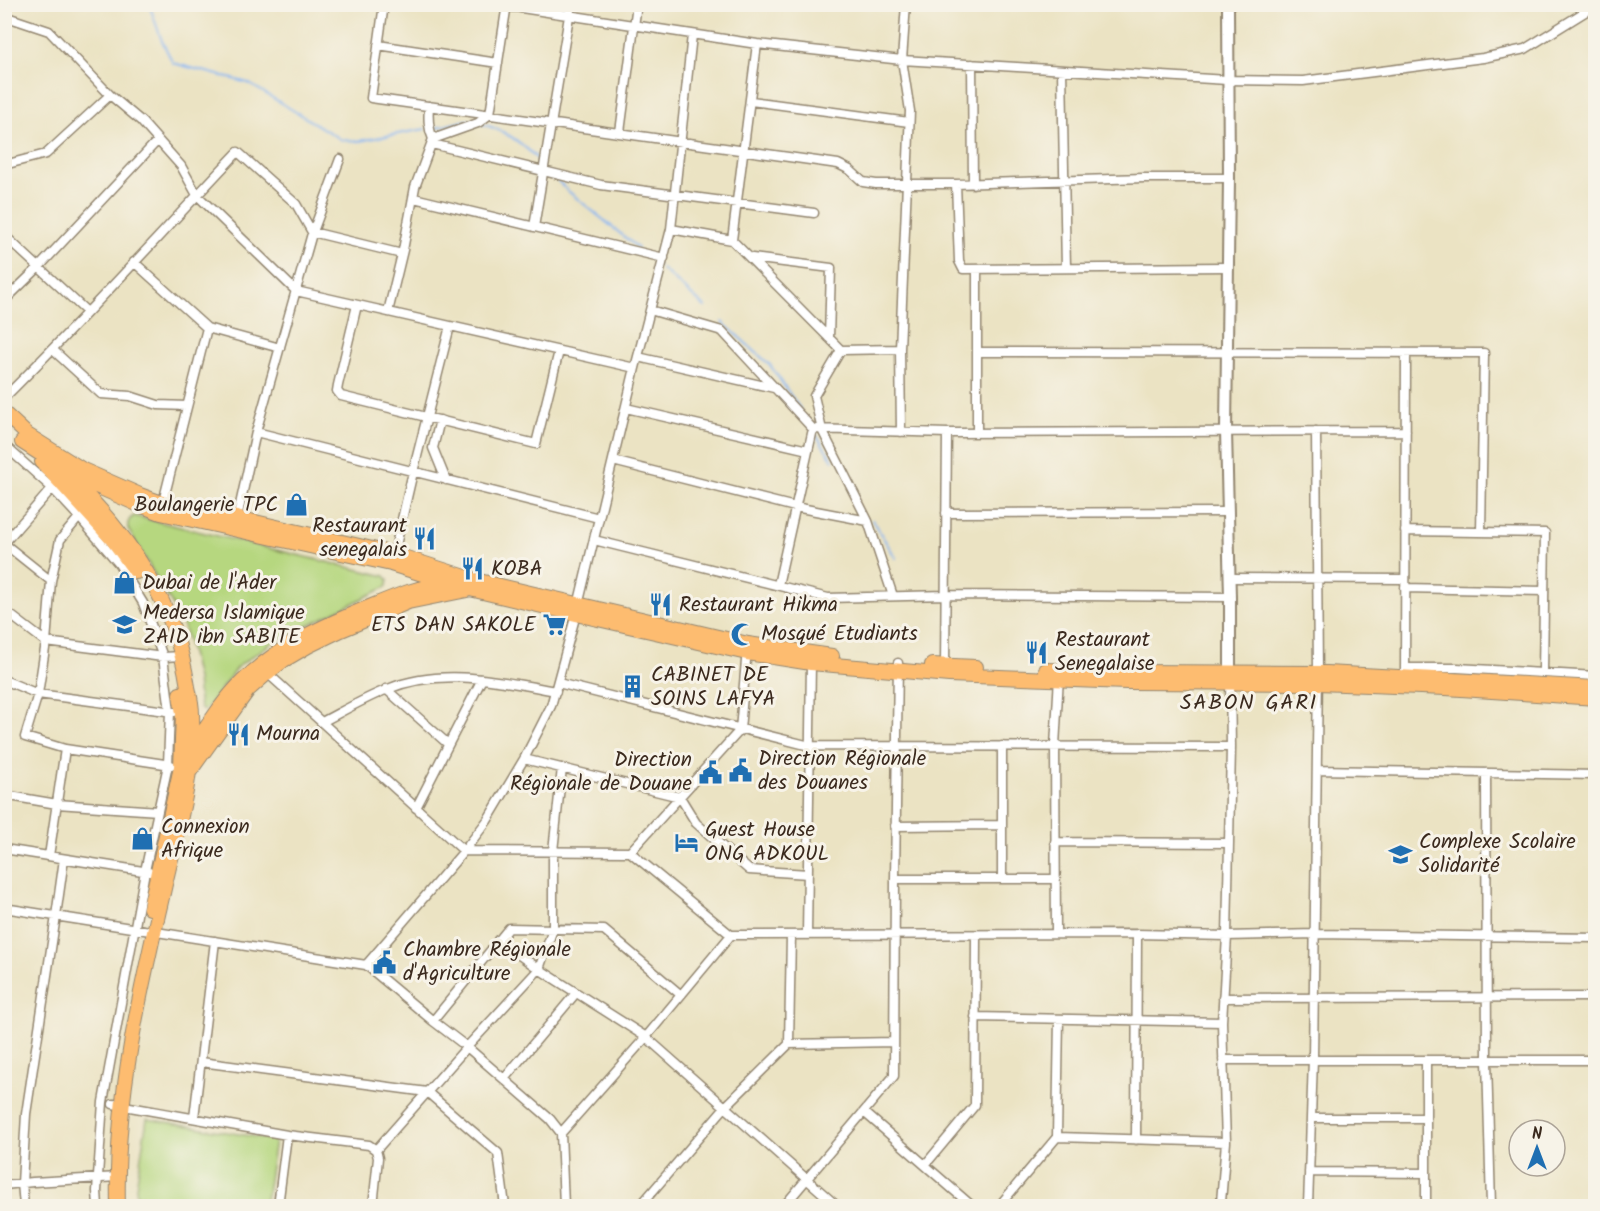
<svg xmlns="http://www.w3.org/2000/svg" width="1600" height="1211" font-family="Kalam,sans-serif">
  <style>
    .green { fill: #b6d77f; stroke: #78804e; stroke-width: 1.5 }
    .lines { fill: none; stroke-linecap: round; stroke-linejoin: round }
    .stream { stroke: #86b5f1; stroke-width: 2 }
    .minor-casing { stroke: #938670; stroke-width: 11 }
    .tertiary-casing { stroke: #938670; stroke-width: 14 }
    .primary-casing { stroke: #938670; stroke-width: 16 }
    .minor { stroke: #fff; stroke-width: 8 }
    .tertiary { stroke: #fff; stroke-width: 10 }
    .primary { stroke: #fdbc70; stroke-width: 14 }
    .labels { text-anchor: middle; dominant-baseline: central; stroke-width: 6; stroke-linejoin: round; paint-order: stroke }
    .poi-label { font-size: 21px; fill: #3b2a1e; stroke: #f7f3e8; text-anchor: start }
    .neighbourhood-label { font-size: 22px; letter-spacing: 1.5px; fill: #3b2a1e; stroke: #f7f3e8 }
  </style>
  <rect width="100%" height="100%" fill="#f7f3e8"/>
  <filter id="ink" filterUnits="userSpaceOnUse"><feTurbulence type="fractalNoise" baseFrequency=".0167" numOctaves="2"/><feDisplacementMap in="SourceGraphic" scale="12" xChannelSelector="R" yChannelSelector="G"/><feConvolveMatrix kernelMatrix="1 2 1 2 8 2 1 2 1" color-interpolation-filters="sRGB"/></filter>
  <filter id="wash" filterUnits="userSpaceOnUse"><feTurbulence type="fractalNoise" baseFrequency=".008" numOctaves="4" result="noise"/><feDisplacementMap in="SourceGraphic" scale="24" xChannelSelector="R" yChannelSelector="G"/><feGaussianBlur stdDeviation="1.35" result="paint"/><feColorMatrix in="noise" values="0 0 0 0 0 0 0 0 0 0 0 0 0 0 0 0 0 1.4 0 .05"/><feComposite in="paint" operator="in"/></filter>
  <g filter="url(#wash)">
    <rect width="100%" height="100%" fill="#ebe3c3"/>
    <path class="green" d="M 134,516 L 385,576 L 388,580 L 387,586 L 384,588 L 273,642 L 237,667 L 206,709 L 204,711 L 200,708 L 197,679 L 190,649 L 182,621 L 128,529 C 127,522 129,519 134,516 Z
      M 147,1119 L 275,1140 L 265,1206 L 138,1206 L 136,1187 Z"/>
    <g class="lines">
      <path class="stream" d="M 149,4 L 162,41 L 173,63 L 248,83 L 342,140 L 359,141 L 425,129
        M 482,124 C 505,130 525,145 541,163
        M 435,128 L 468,120 L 473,122
        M 555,178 L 568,191 L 638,248
        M 649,257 L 658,265
        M 662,269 L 705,307
        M 722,322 L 770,365 L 800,409
        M 814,432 L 833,460
        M 872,520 L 896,558"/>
    </g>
  </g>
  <g filter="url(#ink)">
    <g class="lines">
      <defs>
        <path id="minor" d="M 384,4 L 371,98 L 838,164 L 850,170 L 863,182 L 876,184 L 956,184 L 1144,178 L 1229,178
          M 495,4 L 757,44 L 902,60 L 1227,80 L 1303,81 L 1483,58 L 1525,49 L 1596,5
          M 4,16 L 49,31 L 110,95 L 141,121 L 181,166 L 197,195 L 296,291 L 635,368
          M 378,45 L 498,63
          M 972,64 L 973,184
          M 1062,70 L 1066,268
          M 751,101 L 909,122
          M 429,106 C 428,118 428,128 433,139
          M 620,132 L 637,4
          M 432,144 L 601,185 L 814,213
          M 4,165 L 46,154 L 110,95
          M 956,184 L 959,261 L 963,269 L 1227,267
          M 414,198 L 664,258
          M 534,227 L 571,4
          M 671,229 L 732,240 L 841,350 L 900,349
          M 4,235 L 87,312
          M 732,240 L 757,44
          M 752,258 L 831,268 L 829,338
          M 134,262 L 207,328 L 162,506
          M 977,269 L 977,432
          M 4,301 L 38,268 L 158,140
          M 357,305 L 338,385 L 337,391 L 341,396 L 536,444 L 559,351
          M 650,310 L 722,331 L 813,429 L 947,433 L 1406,431
          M 388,312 L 403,250 L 415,187 L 433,139 L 478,123 L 490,114 L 507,4
          M 207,328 L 280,348
          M 53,350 L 101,394 L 130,396 L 158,405 L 187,406
          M 841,350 L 814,396 L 822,430 L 868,521
          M 977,352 L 1484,353 L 1481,532
          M 638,357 L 774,388
          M 4,398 C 85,318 160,234 238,152 L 296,204 L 312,232 L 402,254
          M 626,408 L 808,450
          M 440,420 L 433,448 L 446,480
          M 256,432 L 599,518
          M 901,432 L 900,349 L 910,111 L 902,60 L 906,4
          M 4,445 L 52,488 L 79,517 L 119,564 L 143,603 L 163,657 L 170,711 L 168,765 L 145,871 L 103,1102 L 97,1191 L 98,1206
          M 613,461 L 795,507 L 868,521 L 893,596
          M 946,513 L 1228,512
          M 81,515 L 60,540 L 51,581 L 46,642 L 38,694 L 25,737 L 65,749 L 171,765
          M 236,523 L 256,432 L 311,237 L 340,159
          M 1405,531 L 1545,533 L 1543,673
          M 594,540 L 828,598 L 946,595 L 1230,597
          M 393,558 L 413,472 L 450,326
          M 1230,578 L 1405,579
          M 51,581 L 6,545 L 5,542 L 54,486
          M 778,585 L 813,429
          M 1405,588 L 1544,591
          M 4,610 L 46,642 L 163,657 L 182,656
          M 945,666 L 947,433
          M 1405,668 L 1457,668 L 1596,676
          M 264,670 L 464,851 L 630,852 L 731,935 L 1137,934 L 1227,936 L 1315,934 L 1596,938
          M 1405,677 L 1406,353
          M 4,680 L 38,694 L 174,712
          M 558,683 L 810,746 L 1231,747
          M 386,689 L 448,744
          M 322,722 C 343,711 365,698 388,689 C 442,667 500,681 556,691
          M 524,759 L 680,797 L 696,823 L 749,870 L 808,874
          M 1317,770 L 1596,775
          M 1486,773 L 1487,1060 L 1491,1206
          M 4,795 L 57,804 L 158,811
          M 416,808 L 482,679
          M 895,826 L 1002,825
          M 1055,842 L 1229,843
          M 4,849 L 149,872
          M 630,852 L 740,730 L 747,649
          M 49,856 L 65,749
          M 895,879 L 1055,879
          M 1002,879 L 1002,746
          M 4,908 L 366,965 L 433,1021 L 467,1047 L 550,1119 L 561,1133 L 564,1206
          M 1056,934 L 1055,746 L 1059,677
          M 807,935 L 811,663
          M 498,940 L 539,969 L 646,1037 L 837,1206
          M 366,965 L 464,851 L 487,821 L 524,759 L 551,706 L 576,614 L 635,368 L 671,229 L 692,35
          M 1223,998 L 1596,997
          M 975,1017 L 1222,1022
          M 433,1021 L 509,928 L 604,930 L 681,995
          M 789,1044 L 894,1042
          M 1223,1060 L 1596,1060
          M 201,1062 L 427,1092 L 498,1153 L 505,1206
          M 504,1079 L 576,993
          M 113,1104 L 287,1135 L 369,1145 L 376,1150 L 378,1158 L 373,1206
          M 864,1112 L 972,1206
          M 194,1118 L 215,941
          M 1311,1118 L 1426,1118
          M 561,1133 L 646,1037 L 731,935
          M 1057,1137 L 1226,1142
          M 1136,1140 L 1137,934
          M 376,1150 L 467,1047 L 539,969 L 553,929 L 553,851 L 562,768
          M 925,1165 L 975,1105 L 976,935
          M 1309,1172 L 1426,1173
          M 4,1185 L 33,1182 L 118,1177
          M 24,1206 L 22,1183 L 26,1114 L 56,916 L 64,859
          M 278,1206 L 287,1135
          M 640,1206 L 725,1107 L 789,1044 L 791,935
          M 784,1206 L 894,1076 L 895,879 L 898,663
          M 999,1206 L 1057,1137 L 1059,1019
          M 1216,1206 L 1221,1202 L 1226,1142 L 1222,1022 L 1227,936 L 1229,843 L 1231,747 L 1230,678
          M 1308,1206 L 1313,1059 L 1318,673 L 1316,431
          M 1426,1206 L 1426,1060"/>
        <path id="tertiary" d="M 1228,4 L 1229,178 L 1226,431 L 1230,597 L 1230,673"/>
        <path id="primary" d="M 4,413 L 34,441
          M 29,436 L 83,470 L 140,495 L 162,503 L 237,518 L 394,554 L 475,580 L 748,644 L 832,656
          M 22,442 L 76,477 L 137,504 L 161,513 L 391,564 L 470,589 L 576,614 L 747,653 L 811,663 L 949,675 L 1126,682 L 1318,683 L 1446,688 L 1596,698
          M 42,462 L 113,540 L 136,572
          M 70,478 C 131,538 175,601 188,687 C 190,696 192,705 192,714 C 195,775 176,834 163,893 C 139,996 115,1100 118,1206
          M 932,665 L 976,667
          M 1046,670 L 1126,672 L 1327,673 L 1596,688
          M 190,752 C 205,730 223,700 242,682 C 278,646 325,625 372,606 C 396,596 420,586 446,584
          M 190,771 L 248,690 L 266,674 L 284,660 L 308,646 L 341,630 L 408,602 L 467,590
          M 150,908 L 181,767 L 183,714 L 180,694"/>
      </defs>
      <use href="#minor" class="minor-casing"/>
      <use href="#tertiary" class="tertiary-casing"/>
      <use href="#primary" class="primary-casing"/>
      <use href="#minor" class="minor"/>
      <use href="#tertiary" class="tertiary"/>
      <use href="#primary" class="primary"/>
    </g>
  </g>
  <defs>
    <symbol id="shop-bare" viewBox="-9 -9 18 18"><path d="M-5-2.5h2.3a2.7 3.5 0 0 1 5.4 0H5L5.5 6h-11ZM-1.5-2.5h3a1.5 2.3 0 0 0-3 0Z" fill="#1f6fb2" stroke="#f7f3e8" stroke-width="2.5" paint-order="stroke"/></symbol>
    <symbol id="restaurant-bare" viewBox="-9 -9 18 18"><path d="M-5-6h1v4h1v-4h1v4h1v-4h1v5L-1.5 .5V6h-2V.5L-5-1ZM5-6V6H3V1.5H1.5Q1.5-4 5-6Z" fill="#1f6fb2" stroke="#f7f3e8" stroke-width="2.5" paint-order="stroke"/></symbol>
    <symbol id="school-bare" viewBox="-9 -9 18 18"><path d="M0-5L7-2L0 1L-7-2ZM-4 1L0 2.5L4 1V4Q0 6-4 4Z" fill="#1f6fb2" stroke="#f7f3e8" stroke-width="2.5" paint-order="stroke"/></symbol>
    <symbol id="supermarket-bare" viewBox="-9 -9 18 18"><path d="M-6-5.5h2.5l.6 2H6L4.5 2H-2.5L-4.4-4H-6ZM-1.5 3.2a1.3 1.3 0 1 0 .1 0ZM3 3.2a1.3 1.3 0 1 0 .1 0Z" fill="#1f6fb2" stroke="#f7f3e8" stroke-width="2.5" paint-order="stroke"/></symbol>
    <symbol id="mosque-bare" viewBox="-9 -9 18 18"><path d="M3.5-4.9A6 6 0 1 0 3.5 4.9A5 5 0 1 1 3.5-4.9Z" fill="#1f6fb2" stroke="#f7f3e8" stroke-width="2.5" paint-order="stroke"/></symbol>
    <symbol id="building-bare" viewBox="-9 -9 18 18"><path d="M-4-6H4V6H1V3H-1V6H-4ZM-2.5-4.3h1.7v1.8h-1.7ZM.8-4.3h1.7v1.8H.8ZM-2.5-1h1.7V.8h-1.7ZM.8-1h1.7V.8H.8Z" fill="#1f6fb2" stroke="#f7f3e8" stroke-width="2.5" paint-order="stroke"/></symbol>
    <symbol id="civic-bare" viewBox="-9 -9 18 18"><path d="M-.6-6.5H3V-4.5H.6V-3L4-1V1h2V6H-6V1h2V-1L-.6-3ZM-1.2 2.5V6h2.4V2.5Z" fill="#1f6fb2" stroke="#f7f3e8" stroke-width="2.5" paint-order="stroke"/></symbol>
    <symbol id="hotel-bare" viewBox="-9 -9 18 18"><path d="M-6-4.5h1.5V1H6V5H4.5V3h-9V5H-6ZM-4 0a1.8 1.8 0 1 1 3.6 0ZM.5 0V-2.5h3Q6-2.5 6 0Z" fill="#1f6fb2" stroke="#f7f3e8" stroke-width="2.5" paint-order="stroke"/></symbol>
  </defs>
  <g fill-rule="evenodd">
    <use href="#shop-bare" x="280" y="488" width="33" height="33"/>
    <use href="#restaurant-bare" x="408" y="522" width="33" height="33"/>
    <use href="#restaurant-bare" x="456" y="552" width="33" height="33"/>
    <use href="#shop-bare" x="108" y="566" width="33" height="33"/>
    <use href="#restaurant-bare" x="644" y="588" width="33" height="33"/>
    <use href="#school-bare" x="108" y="608" width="33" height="33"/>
    <use href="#supermarket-bare" x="538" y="608" width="33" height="33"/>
    <use href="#mosque-bare" x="726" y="618" width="33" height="33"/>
    <use href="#restaurant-bare" x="1020" y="636" width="33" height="33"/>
    <use href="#building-bare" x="616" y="670" width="33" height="33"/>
    <use href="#restaurant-bare" x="222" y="718" width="33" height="33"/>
    <use href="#civic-bare" x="724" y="754" width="33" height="33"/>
    <use href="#civic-bare" x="694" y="756" width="33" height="33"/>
    <use href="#shop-bare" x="126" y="822" width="33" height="33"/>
    <use href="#hotel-bare" x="670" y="826" width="33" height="33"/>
    <use href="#school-bare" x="1384" y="838" width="33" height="33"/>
    <use href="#civic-bare" x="368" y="946" width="33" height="33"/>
  </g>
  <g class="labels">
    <g class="poi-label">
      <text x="278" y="505" text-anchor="end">Boulangerie TPC</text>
      <text x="407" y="526" text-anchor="end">Restaurant<tspan x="407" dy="24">senegalais</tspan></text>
      <text x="491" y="569">KOBA</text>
      <text x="142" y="583">Dubai de l'Ader</text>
      <text x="679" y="605">Restaurant Hikma</text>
      <text x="143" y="613">Medersa Islamique<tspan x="143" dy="24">ZAID ibn SABITE</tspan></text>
      <text x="536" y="625" text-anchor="end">ETS DAN SAKOLE</text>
      <text x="761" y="634">Mosqué Etudiants</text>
      <text x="1055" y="640">Restaurant<tspan x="1055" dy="24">Senegalaise</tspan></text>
      <text x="651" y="675">CABINET DE<tspan x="651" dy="24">SOINS LAFYA</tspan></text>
      <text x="256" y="734">Mourna</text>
      <text x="758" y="759">Direction Régionale<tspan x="758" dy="24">des Douanes</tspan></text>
      <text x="692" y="760" text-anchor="end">Direction<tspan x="692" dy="24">Régionale de Douane</tspan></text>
      <text x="161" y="827">Connexion<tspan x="161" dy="24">Afrique</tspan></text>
      <text x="705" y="830">Guest House<tspan x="705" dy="24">ONG ADKOUL</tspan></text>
      <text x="1419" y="842">Complexe Scolaire<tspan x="1419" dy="24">Solidarité</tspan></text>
      <text x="403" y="950">Chambre Régionale<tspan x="403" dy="24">d'Agriculture</tspan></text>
    </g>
    <g class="neighbourhood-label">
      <text x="1249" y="703">SABON GARI</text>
    </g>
  </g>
  <rect width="1600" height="1211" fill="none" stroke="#f7f3e8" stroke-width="24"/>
  <g transform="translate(1537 1148)"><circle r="28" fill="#f7f3e8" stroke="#aca397" stroke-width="1.5"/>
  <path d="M0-4.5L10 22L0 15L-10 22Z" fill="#1f6fb2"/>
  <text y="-9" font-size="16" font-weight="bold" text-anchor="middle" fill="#3b2a1e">N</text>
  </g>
</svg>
